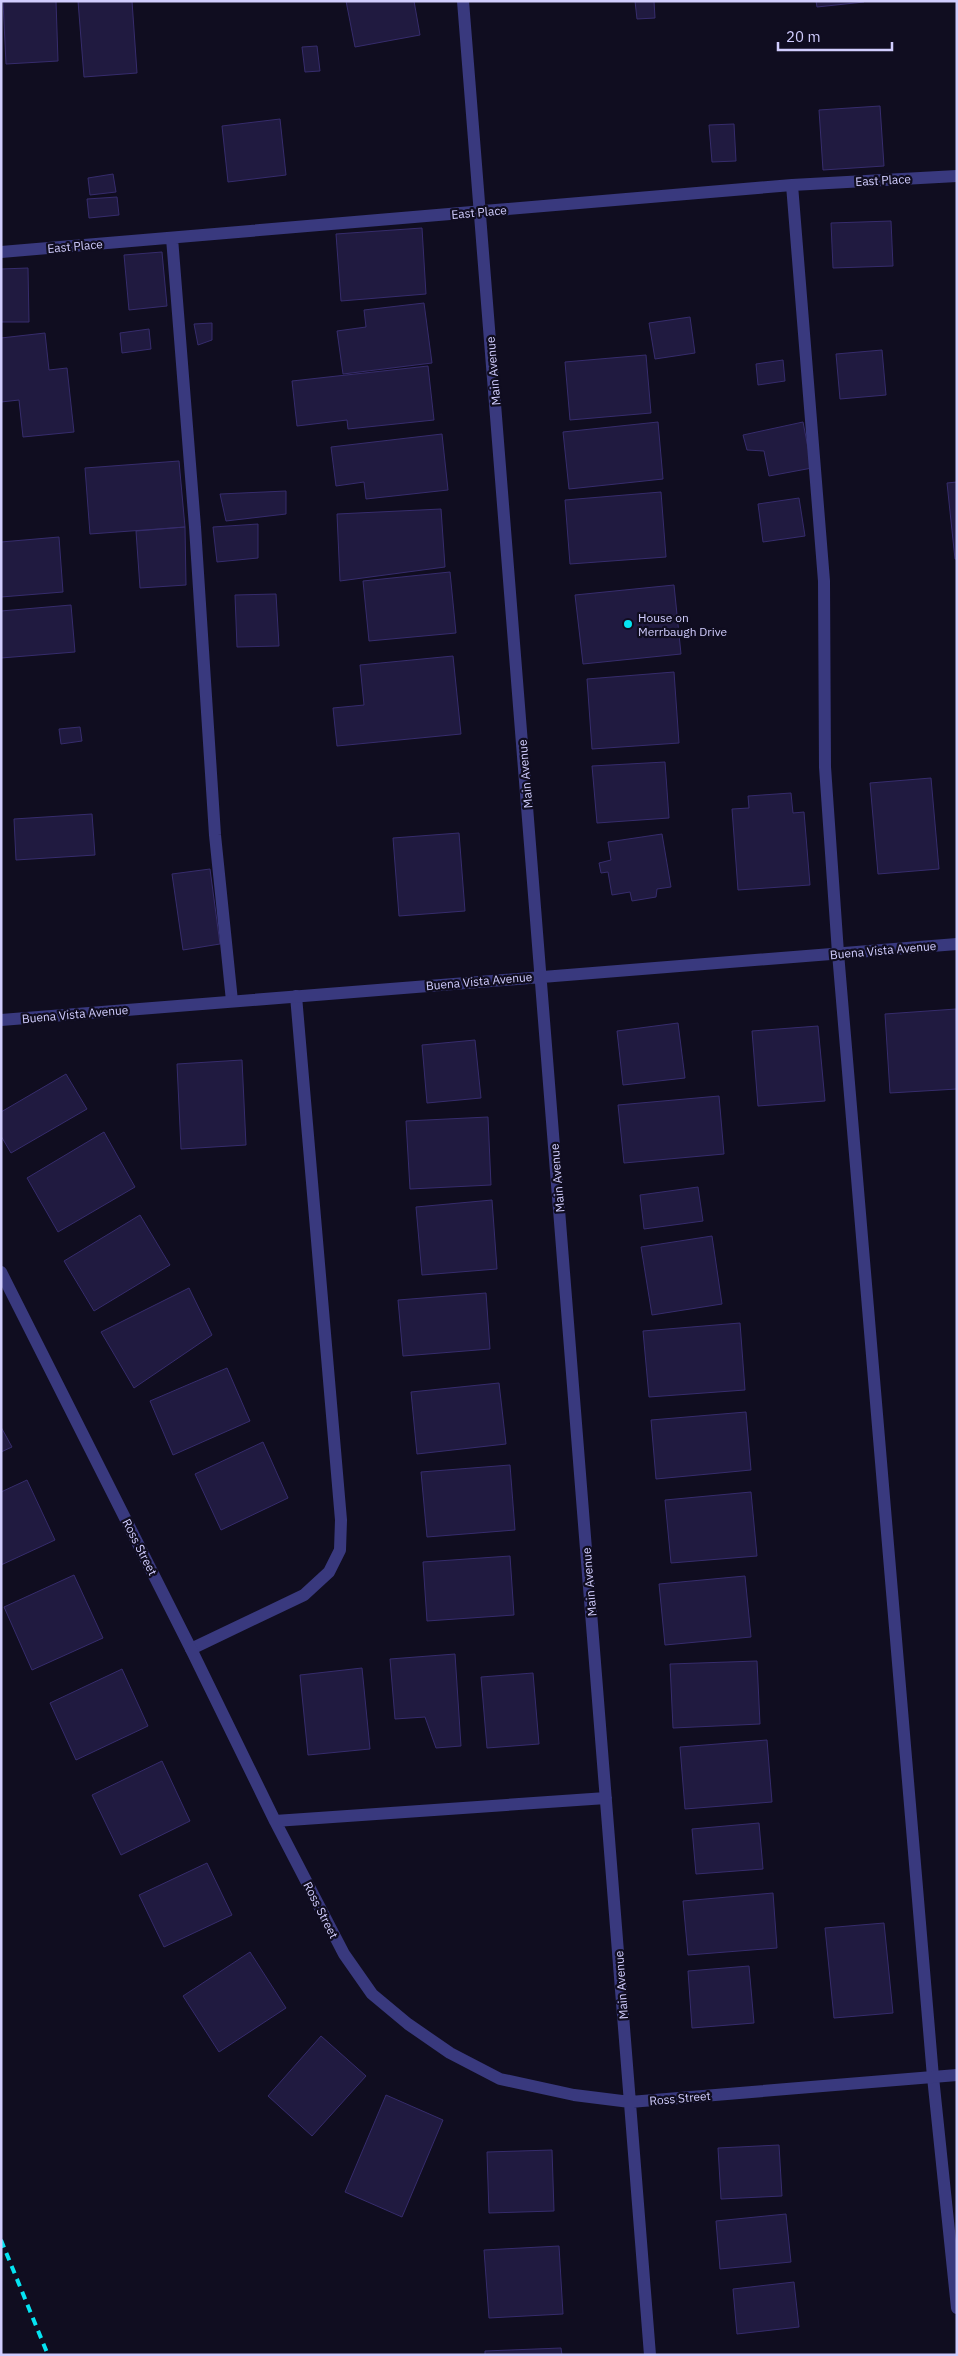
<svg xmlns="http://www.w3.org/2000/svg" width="958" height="2356" font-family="'IBM Plex Sans',sans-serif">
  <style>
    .building { fill: #201a40; stroke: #362c6c }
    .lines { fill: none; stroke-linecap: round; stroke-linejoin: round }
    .service { stroke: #39397e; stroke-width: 12 }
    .minor { stroke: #39397e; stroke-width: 12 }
    .rail { stroke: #05e4f2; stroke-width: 4; stroke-dasharray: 8 6; stroke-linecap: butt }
    .poi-dot { fill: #05e4f2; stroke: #100d20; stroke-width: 2 }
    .labels { text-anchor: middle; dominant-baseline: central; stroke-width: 4.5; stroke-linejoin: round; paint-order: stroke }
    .street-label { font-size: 12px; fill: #d1cdfe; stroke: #100d20 }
    .poi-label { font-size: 12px; fill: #d1cdfe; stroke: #100d20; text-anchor: start }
  </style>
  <rect width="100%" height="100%" fill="#100d20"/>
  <path class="building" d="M 3,1 L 56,1 L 58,61 L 6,64 Z
    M 78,1 L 132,1 L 137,73 L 84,77 Z
    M 346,1 L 414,1 L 420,35 L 355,47 Z
    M 635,1 L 654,1 L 655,18 L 637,19 Z
    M 816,1 L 864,1 L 864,2 L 817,7 Z
    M 317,46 L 320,71 L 305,72 L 302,47 Z
    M 880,106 L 884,166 L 823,170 L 819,110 Z
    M 280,119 L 286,175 L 228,182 L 222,126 Z
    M 734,124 L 736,161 L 712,162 L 709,125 Z
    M 113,174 L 116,192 L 90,195 L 88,178 Z
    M 117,197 L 119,215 L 89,218 L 87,199 Z
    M 891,221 L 893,266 L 833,268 L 831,223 Z
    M 422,228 L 426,294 L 341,301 L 336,234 Z
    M 162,252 L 167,306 L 129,310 L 124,255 Z
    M 28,268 L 29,322 L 1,322 L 1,269 Z
    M 424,303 L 432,363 L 343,374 L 337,331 L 366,327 L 364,310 Z
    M 690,317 L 695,353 L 655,359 L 649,323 Z
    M 212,323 L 212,340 L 198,345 L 194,324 Z
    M 149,329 L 151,349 L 122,353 L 120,333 Z
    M 45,333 L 49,370 L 67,368 L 74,432 L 23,437 L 19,400 L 1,402 L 1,338 Z
    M 882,350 L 886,395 L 840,399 L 836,354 Z
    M 646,355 L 651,413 L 570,420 L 565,362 Z
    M 783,360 L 785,381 L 758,385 L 756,364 Z
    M 428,366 L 434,420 L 348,429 L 347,420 L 297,426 L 292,381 Z
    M 658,422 L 663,479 L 569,489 L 563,432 Z
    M 803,422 L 812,468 L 769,476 L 764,451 L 747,450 L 743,435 Z
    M 442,434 L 448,490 L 366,499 L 364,482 L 336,486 L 331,447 Z
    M 179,461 L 185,527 L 90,534 L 85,468 Z
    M 957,482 L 957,559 L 955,559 L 947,483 Z
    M 286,491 L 286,514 L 226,521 L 220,494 Z
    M 661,492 L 666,557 L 570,564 L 565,500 Z
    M 799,498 L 805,536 L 763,542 L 758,504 Z
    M 441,509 L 445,567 L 340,581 L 337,514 Z
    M 258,524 L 258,558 L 217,562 L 213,527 Z
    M 185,527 L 186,585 L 140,588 L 136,531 Z
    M 59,537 L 63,592 L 1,597 L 1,542 Z
    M 450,572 L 456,633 L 369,641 L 363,581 Z
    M 674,585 L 681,654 L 583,664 L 575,595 Z
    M 276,594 L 279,646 L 237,647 L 235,595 Z
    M 71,605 L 75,652 L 1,658 L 1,611 Z
    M 453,656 L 461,734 L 337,746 L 333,708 L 364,705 L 360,665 Z
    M 674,672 L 679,743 L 592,749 L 587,679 Z
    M 80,727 L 82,741 L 61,744 L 59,729 Z
    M 665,762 L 669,818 L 597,823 L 592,766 Z
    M 931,778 L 939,869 L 878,874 L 870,783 Z
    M 791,793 L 793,813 L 804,812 L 810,885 L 738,890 L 732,809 L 749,808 L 748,796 Z
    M 92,814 L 95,855 L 16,860 L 14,819 Z
    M 459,833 L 465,911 L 399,916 L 393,838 Z
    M 662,834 L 671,887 L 657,889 L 656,897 L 632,901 L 630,892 L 612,895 L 608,872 L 601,873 L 599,863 L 611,860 L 608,842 Z
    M 210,869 L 220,944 L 183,950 L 172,874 Z
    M 956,1009 L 957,1089 L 890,1093 L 885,1014 Z
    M 678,1023 L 685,1078 L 623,1085 L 617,1031 Z
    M 818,1026 L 825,1101 L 758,1106 L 752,1031 Z
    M 475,1040 L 481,1098 L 427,1103 L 422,1045 Z
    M 242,1060 L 246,1145 L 181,1149 L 177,1064 Z
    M 66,1074 L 87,1109 L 11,1153 L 1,1136 L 1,1112 Z
    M 719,1096 L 724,1154 L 624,1163 L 618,1105 Z
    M 488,1117 L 491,1185 L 410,1189 L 406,1121 Z
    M 104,1132 L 135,1187 L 58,1232 L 27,1178 Z
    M 698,1187 L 703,1221 L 644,1229 L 640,1195 Z
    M 492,1200 L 497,1269 L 422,1275 L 416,1207 Z
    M 140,1215 L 170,1265 L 94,1311 L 64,1261 Z
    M 712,1236 L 722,1304 L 652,1315 L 641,1247 Z
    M 189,1288 L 212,1335 L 134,1388 L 101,1332 Z
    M 486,1293 L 490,1349 L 403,1356 L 398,1300 Z
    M 740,1323 L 745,1390 L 649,1397 L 643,1331 Z
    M 227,1368 L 250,1421 L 173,1455 L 150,1401 Z
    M 499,1383 L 506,1444 L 417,1454 L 411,1392 Z
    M 746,1412 L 751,1470 L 656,1479 L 651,1420 Z
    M 1,1427 L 12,1447 L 1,1452 Z
    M 263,1442 L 288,1498 L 221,1530 L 195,1474 Z
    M 510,1465 L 515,1530 L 427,1537 L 421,1472 Z
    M 27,1480 L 55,1540 L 1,1565 L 1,1492 Z
    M 751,1492 L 757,1556 L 671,1563 L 665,1500 Z
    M 510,1556 L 514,1615 L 427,1621 L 423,1562 Z
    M 74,1575 L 103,1638 L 32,1670 L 4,1607 Z
    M 745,1576 L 751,1637 L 665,1645 L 659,1584 Z
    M 455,1654 L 461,1746 L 436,1748 L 425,1717 L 395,1719 L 390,1659 Z
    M 757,1661 L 760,1724 L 673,1728 L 670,1664 Z
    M 362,1668 L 370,1749 L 308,1755 L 300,1675 Z
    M 122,1669 L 148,1726 L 76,1760 L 50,1703 Z
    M 533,1673 L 539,1744 L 487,1748 L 481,1677 Z
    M 767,1740 L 772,1802 L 685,1809 L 680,1747 Z
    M 162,1761 L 190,1821 L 121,1855 L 92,1795 Z
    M 759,1823 L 763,1869 L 696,1874 L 692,1829 Z
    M 207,1863 L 232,1915 L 164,1947 L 139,1895 Z
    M 773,1893 L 777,1948 L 688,1955 L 683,1901 Z
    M 884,1923 L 893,2013 L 834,2018 L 825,1928 Z
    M 250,1952 L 286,2008 L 219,2052 L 183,1996 Z
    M 749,1966 L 754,2023 L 692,2028 L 688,1971 Z
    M 321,2036 L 366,2076 L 312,2136 L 268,2096 Z
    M 386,2095 L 443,2120 L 402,2217 L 345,2192 Z
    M 779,2145 L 782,2196 L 721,2199 L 718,2148 Z
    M 552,2150 L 554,2211 L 489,2213 L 487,2152 Z
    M 786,2214 L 791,2262 L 720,2269 L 716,2221 Z
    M 559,2246 L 563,2314 L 489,2318 L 484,2250 Z
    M 794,2282 L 799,2327 L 737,2334 L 733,2289 Z
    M 561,2348 L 562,2355 L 485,2355 L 485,2351 Z"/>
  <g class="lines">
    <path class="service" d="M 792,185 L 824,581 L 825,767 L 838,953 L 933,2077 L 957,2308
      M 172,238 L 195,527 L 215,835 L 232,1001
      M 1,252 L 792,185 L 957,176
      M 191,1649 L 304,1595 L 329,1572 L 340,1550 L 341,1520 L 296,996"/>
    <path class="minor" d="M 463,1 L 650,2355
      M 1,1020 L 957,944
      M 1,1272 L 191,1649 L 275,1821 L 344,1954 L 372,1994 L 408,2024 L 450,2053 L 500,2079 L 574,2095 L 630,2102 L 957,2075
      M 275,1821 L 606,1798"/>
    <path class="rail" d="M 1,2240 L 48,2355"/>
  </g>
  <circle class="poi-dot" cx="628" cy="624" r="5"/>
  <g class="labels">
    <g class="street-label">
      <text transform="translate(883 180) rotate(-3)">East Place</text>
      <text transform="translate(479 212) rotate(-5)">East Place</text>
      <text transform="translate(75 246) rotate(-5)">East Place</text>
      <text transform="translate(493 371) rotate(-95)">Main Avenue</text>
      <text transform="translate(525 774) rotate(-95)">Main Avenue</text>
      <text transform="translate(883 950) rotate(-5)">Buena Vista Avenue</text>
      <text transform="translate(479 981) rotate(-5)">Buena Vista Avenue</text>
      <text transform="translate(75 1014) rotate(-5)">Buena Vista Avenue</text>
      <text transform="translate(557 1178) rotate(-95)">Main Avenue</text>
      <text transform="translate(140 1547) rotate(63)">Ross Street</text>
      <text transform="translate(589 1582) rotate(-95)">Main Avenue</text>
      <text transform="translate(321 1910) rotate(63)">Ross Street</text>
      <text transform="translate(621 1985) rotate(-94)">Main Avenue</text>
      <text transform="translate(680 2098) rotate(-5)">Ross Street</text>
    </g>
    <g class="poi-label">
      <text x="638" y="617">House on<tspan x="638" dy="14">Merrbaugh Drive</tspan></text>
    </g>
  </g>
  <rect width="958" height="2356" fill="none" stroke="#d1cdfe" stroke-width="5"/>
  <path d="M778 42v8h114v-8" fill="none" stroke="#d1cdfe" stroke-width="2.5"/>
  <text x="786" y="42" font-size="15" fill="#d1cdfe" stroke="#100d20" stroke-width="4" paint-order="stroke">20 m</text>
</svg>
